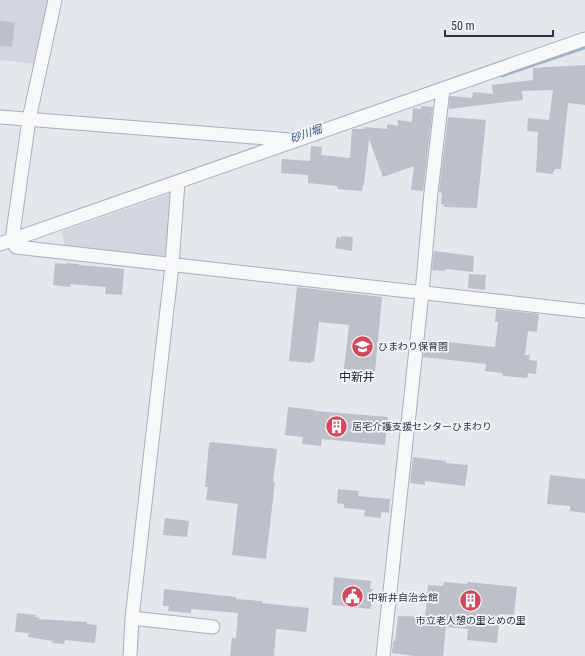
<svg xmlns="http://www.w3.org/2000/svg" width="585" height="656" font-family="'Roboto Condensed','Noto Sans JP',sans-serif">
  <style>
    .built { fill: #d2d6de }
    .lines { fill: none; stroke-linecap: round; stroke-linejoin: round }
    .stream { stroke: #9fb4cc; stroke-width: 4.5 }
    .building { fill: #bbc0ca }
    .minor-casing { stroke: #a9aeb7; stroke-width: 15 }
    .minor { stroke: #f7f8fa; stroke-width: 13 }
    .labels { text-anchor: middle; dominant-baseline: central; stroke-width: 3.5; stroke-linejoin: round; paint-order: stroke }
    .poi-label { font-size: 10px; fill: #2b3445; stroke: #f4f6f9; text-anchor: start }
    .water-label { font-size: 11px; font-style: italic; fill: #34527a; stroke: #f4f6f9 }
    .quarter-label { font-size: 12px; fill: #1d2536; stroke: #f4f6f9 }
  </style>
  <rect width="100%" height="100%" fill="#e4e7ec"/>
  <path class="built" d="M 0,0 L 50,0 L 36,64 L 0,60 Z
    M 172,193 L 165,259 L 65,248 L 62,231 Z"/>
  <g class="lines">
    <path class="stream" d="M 502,75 L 585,47"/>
  </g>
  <path class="building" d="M 0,21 L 15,23 L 12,47 L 0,46 Z
    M 585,65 L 585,105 L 568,103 L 561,169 L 555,169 L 552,174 L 536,172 L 538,132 L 527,131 L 528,118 L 549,120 L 553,90 L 522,91 L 523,100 L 449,109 L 450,96 L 472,98 L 473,92 L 493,94 L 492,85 L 533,80 L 533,68 Z
    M 421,106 L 433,107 L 423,191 L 411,190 L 414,166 L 383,177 L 369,139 L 364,185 L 363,185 L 362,191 L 338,189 L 337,186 L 308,183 L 308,175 L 281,173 L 282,159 L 310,161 L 311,146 L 322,147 L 321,155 L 350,158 L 352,129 L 365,129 L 364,127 L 387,129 L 387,124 L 398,126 L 398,120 L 412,122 L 413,108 L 421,109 Z
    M 448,117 L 486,120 L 477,208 L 444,207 L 444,205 L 441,204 L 442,193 L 439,192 Z
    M 341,236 L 353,237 L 352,251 L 335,248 L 337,237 L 341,238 Z
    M 434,251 L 474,256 L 473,272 L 446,269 L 444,271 L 432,270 Z
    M 55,263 L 66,264 L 66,263 L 79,264 L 79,265 L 124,269 L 122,295 L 105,294 L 106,287 L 70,284 L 70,287 L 53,285 Z
    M 469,274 L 486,275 L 485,290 L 468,288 Z
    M 297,287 L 382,297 L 375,372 L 344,369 L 349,325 L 319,322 L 314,362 L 311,361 L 311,363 L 289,361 Z
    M 496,309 L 539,314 L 537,332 L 528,331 L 525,355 L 530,355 L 529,360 L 537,361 L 536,374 L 528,373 L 527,378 L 505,376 L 502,375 L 502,373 L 485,371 L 486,364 L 423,357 L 425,341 L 428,341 L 428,340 L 495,347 L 498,322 L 495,322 Z
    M 288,407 L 315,410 L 315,411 L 388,417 L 385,445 L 322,439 L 321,446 L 302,444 L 303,437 L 285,435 Z
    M 212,442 L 277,449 L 273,482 L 275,482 L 266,559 L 232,555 L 238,504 L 206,500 L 208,487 L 205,487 L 209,443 Z
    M 413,457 L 446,461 L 446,463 L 468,465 L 465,486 L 425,481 L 425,485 L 410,483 Z
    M 550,475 L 585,479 L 585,513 L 570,511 L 570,506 L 547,504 Z
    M 338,489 L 359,491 L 358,496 L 390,499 L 389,513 L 381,512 L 381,518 L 364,516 L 365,510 L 344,508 L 344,504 L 337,503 Z
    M 165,518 L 189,521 L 187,537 L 163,535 Z
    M 334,577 L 371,581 L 370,589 L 373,589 L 371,609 L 332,605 Z
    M 444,582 L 467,584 L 468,582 L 517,587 L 514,615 L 500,614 L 497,643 L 467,640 L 468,629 L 446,627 L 443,656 L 414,656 L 392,653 L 393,641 L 395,641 L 398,616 L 425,617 L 428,585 L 443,586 Z
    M 164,589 L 236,597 L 236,599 L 262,601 L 262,603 L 309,608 L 306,632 L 276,629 L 274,656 L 230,656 L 232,638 L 236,638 L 238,613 L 191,609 L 191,613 L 168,611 L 169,606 L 163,606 Z
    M 17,613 L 36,615 L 35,617 L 39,617 L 39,619 L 87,622 L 87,624 L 97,625 L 95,642 L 94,643 L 65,640 L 64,644 L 52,643 L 53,641 L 28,637 L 29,633 L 15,632 Z"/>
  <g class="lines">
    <defs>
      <path id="minor" d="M 55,0 L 29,119 L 12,240 L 16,247 L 585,311
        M 0,117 L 291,140
        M 0,244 L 585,39
        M 132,618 L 213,627
        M 130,656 L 132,618 L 172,265 L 178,182
        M 383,656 L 422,293 L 431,192 L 443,89"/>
    </defs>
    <use href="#minor" class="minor-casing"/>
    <use href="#minor" class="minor"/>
  </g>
  <defs>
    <symbol id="school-disc" viewBox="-11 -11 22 22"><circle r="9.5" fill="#d1495b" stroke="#f4f6f9"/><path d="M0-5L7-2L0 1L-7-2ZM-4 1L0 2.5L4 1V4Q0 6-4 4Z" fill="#fff"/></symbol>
    <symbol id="building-disc" viewBox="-11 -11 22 22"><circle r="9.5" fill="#d1495b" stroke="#f4f6f9"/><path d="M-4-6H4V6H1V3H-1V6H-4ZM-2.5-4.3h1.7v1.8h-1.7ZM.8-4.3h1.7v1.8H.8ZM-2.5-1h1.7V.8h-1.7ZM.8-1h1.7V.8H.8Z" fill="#fff"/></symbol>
    <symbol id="civic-disc" viewBox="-11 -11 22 22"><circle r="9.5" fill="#d1495b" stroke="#f4f6f9"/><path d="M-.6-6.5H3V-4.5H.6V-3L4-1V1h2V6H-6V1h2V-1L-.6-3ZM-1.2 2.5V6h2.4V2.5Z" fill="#fff"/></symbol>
  </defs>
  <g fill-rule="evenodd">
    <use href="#school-disc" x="350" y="334" width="25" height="25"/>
    <use href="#building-disc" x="324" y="414" width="25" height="25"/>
    <use href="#civic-disc" x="340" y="584" width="25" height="25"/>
    <use href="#building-disc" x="458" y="588" width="25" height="25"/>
  </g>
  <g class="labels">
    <g class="poi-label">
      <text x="378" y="346">ひまわり保育園</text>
      <text x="352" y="426">居宅介護支援センターひまわり</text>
      <text x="368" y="597">中新井自治会館</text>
      <text x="471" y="620" text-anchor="middle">市立老人憩の里とめの里</text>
    </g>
    <g class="water-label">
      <text transform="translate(306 134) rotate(-19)">砂川堀</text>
    </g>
    <g class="quarter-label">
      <text x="357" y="377">中新井</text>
    </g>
  </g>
  <path d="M445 30v6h108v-6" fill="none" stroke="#2b3445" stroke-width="2"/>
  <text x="451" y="30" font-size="12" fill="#2b3445" stroke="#f4f6f9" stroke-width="3" paint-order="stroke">50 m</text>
</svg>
